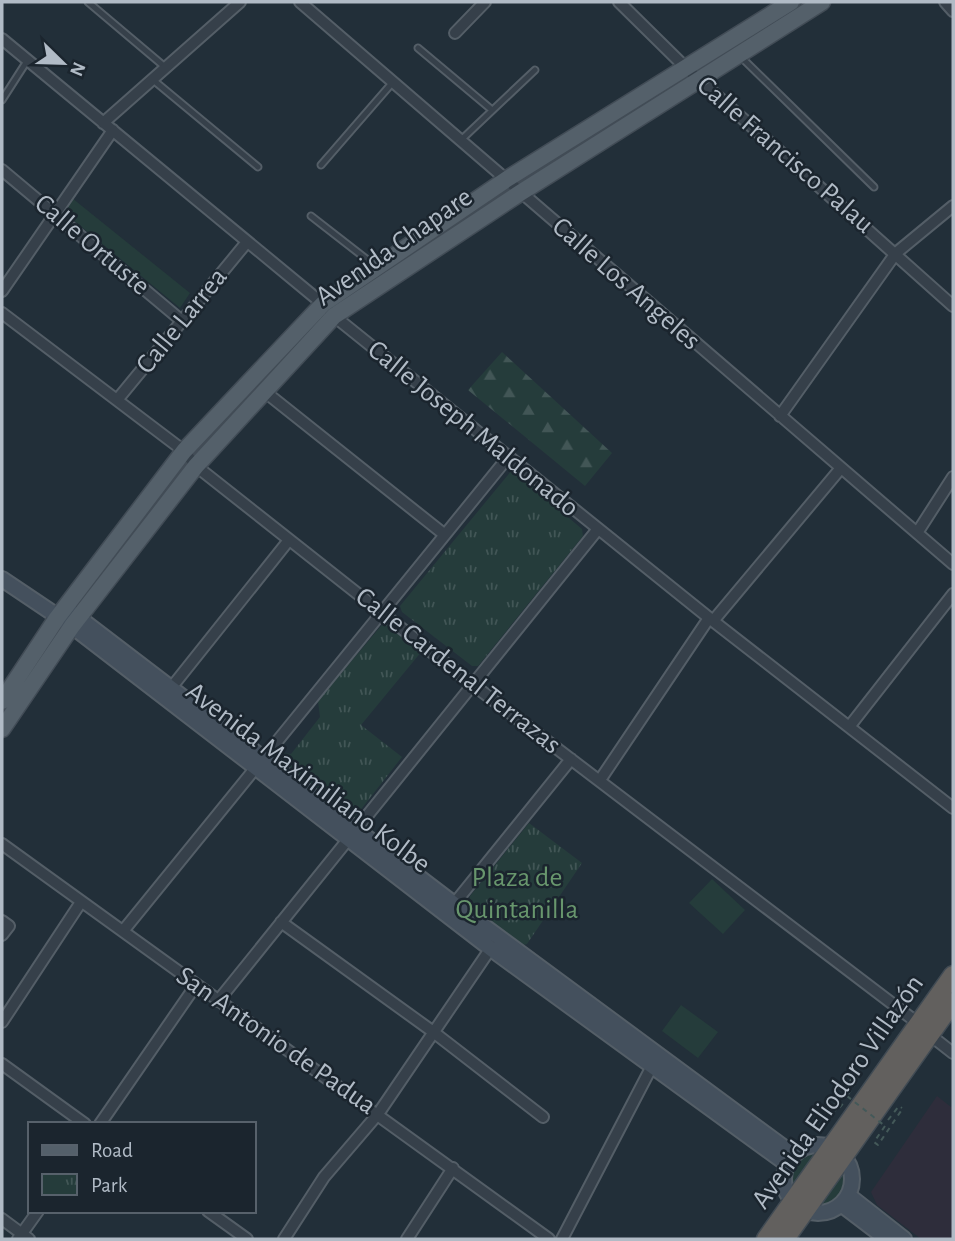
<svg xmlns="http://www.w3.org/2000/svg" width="955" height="1241" font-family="'Alegreya Sans',sans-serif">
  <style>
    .medical { fill: #2e2d3b }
    .grass { fill: #253c3b }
    .forest { fill: url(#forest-firs) }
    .park { fill: url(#park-tufts) }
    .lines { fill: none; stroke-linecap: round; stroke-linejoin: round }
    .service-casing { stroke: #545e67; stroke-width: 9 }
    .minor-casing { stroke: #545e67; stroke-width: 14 }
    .secondary-casing { stroke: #545e67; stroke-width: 18 }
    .primary-casing { stroke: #424c56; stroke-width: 19 }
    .trunk-casing { stroke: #414b54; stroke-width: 21 }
    .path { stroke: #445959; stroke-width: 2; stroke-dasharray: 5 5; stroke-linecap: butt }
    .service { stroke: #36404a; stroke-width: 5 }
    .minor { stroke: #36404a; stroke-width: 10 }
    .secondary { stroke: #44505d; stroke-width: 14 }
    .primary { stroke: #54606a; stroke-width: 16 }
    .trunk { stroke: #62605e; stroke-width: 18 }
    .path-bridge { stroke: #445959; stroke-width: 2; stroke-dasharray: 5 5; stroke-linecap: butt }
    .labels { text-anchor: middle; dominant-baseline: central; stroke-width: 5; stroke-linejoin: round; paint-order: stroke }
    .street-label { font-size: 28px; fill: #b1bbc6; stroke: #1b252e }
    .park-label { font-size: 28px; fill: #68966d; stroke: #1b252e }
  </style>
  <defs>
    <pattern id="forest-firs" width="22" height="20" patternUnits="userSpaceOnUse" patternTransform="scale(1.75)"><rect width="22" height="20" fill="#253c3b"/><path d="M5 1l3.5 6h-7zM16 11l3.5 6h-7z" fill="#425656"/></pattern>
    <pattern id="park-tufts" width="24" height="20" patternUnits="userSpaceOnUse" patternTransform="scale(1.75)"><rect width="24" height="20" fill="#253c3b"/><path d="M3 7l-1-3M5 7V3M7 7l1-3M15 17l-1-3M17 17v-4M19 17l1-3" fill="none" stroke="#425656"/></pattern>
  </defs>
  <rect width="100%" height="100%" fill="#222f39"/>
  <path class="medical" d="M 937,1096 L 951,1107 L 953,1104 L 953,1239 L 921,1239 L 877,1205 L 871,1192 Z"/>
  <path class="grass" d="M 72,198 L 190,293 L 180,308 L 61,210 Z
    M 712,879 L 745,910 L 723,934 L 689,903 Z
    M 681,1005 L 718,1032 L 698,1058 L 662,1031 Z
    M 819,1153 L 792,1191 C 790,1170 797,1156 819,1153 Z
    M 845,1172 C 850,1192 839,1206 818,1209 Z"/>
  <path class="forest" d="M 502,352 L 612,453 L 585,486 L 468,390 Z"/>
  <path class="park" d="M 512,470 L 582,529 L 583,536 L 478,666 L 472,666 L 402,612 L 400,606 Z
    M 386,620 L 422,651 L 361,725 L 402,757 L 355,817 L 347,818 L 276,761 L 275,752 L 291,754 L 320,717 L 318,701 Z
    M 529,823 L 582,863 L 527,944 L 523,945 L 469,904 L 470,896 Z"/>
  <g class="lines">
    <defs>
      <path id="service" d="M 88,2 L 165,67
        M 418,48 L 492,110
        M 741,57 L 874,187
        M 152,79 L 258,167
        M 2,100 L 27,61
        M 461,140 L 535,70
        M 321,165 L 393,82
        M 311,216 L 374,265"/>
      <path id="minor" d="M 300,2 L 953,564
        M 619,2 L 686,68 L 953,306
        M 945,2 L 953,11
        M 455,33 L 485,2
        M 2,39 L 323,304 L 334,316 L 713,621 L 953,808
        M 103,123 L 240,2
        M 2,170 L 182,321
        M 2,291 L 113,130
        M 2,313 L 184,451 L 196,466 L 472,684 L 919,1024
        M 264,391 L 445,535
        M 117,400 L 247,242
        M 780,416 L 896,253 L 953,206
        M 917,533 L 953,477
        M 713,621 L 841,468
        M 171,688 L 289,540
        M 849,727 L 953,594
        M 600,780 L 709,618
        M 2,844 L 549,1239
        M 450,909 L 571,759
        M 2,921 L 9,926 L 2,935
        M 281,922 L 432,1031 L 543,1117
        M 123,931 L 509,456
        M 218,1001 L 598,529
        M 2,1022 L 81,902
        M 930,1035 L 953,1053
        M 2,1064 L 85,1124
        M 100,1124 L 196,985
        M 208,1211 L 247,1239
        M 2,1219 L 29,1239
        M 18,1239 L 38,1211
        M 284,1239 L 324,1177 L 378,1114 L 495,942
        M 407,1239 L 453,1168
        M 562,1239 L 651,1068"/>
      <path id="secondary" d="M 2,579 L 72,626 L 490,948 L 787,1164
        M 66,608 L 454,904 L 794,1155
        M784 1179a34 34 0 1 1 68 0a34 34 0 1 1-68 0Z
        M 848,1195 L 904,1239
        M 841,1204 L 887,1239"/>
      <path id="primary" d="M 2,701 L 57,618 L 184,451 L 323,304 L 507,179 L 791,2
        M 2,729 L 72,626 L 196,466 L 334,316 L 520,193 L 822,2"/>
      <path id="trunk" d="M 766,1239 L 953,975
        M 785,1239 L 953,1002"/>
    </defs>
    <use href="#service" class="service-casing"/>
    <use href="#minor" class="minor-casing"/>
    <use href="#secondary" class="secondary-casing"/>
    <use href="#primary" class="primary-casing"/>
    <use href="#trunk" class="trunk-casing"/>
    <path class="path" d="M 832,1108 L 854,1075 L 859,1078 L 847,1096
      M 832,1108 L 837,1111 L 845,1101
      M 888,1120 L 899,1106 L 902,1108
      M 885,1126 L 874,1142 L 878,1145 L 903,1108"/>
    <use href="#service" class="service"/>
    <use href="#minor" class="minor"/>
    <use href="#secondary" class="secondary"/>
    <use href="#primary" class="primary"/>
    <use href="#trunk" class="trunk"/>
    <path class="path-bridge" d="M 847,1096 L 885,1126"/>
  </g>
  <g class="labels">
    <g class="street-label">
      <text transform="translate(785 155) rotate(41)">Calle Francisco Palau</text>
      <text transform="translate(92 245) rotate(40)">Calle Ortuste</text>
      <text transform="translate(394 247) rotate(-35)">Avenida Chapare</text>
      <text transform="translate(626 284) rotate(41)">Calle Los Angeles</text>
      <text transform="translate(182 321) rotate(-51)">Calle Larrea</text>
      <text transform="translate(473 429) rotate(39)">Calle Joseph Maldonado</text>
      <text transform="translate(458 671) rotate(38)">Calle Cardenal Terrazas</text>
      <text transform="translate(308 778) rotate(37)">Avenida Maximiliano Kolbe</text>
      <text transform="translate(276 1041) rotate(35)">San Antonio de Padua</text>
      <text transform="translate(838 1092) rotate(-55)">Avenida Eliodoro Villazón</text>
    </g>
    <g class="park-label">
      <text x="517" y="878">Plaza de<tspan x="517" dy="32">Quintanilla</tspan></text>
    </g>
  </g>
  <rect width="955" height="1241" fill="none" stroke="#b1bbc6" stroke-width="7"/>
  <rect x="28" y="1122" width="228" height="91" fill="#1b252e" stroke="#57616b" stroke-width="2"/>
  <rect x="42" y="1145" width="35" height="10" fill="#54606a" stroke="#57616b" stroke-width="2"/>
  <text x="91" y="1157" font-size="21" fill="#b1bbc6">Road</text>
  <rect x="42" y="1174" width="35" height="21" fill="url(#park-tufts)" stroke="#57616b" stroke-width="2"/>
  <text x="91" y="1192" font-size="21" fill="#b1bbc6">Park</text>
  <g transform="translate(63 63) rotate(113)" stroke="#1b252e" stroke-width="5" paint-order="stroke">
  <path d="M0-5L12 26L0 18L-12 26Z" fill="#b1bbc6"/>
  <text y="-10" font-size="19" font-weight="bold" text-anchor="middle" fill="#b1bbc6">N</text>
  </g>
</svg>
